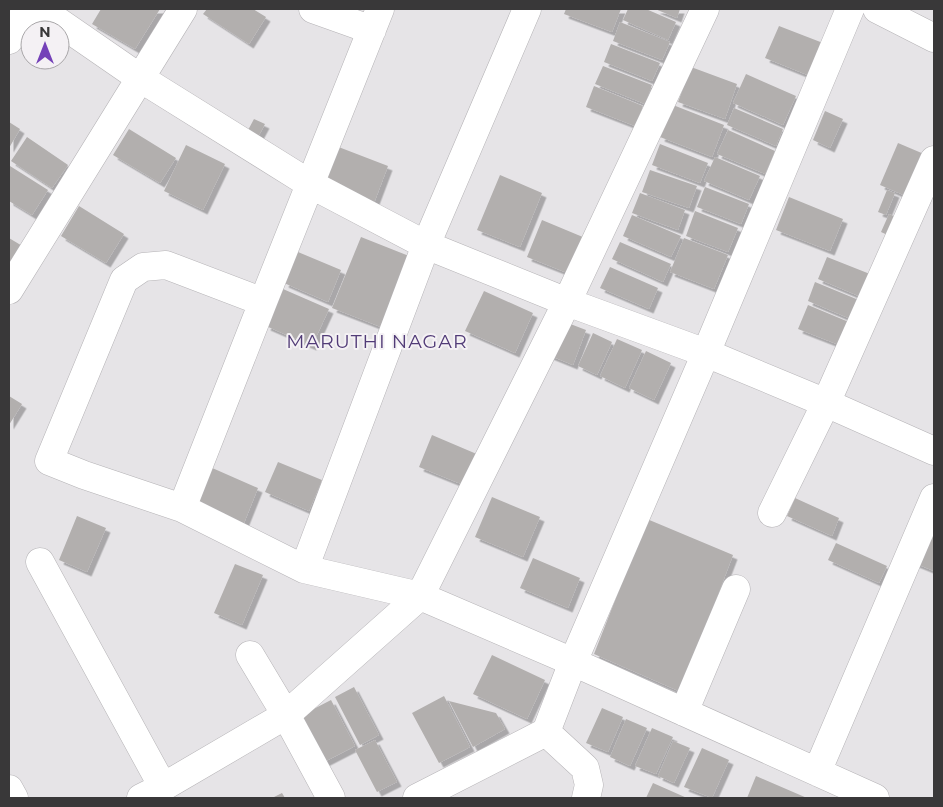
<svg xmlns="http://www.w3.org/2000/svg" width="943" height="807" font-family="Montserrat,sans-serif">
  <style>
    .building { fill: #b2afae; filter: url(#shadow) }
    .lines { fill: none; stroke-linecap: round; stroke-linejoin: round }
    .minor-casing { stroke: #b5b3b6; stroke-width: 29 }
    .minor { stroke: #fff; stroke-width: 28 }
    .labels { text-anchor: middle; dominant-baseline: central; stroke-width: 4; stroke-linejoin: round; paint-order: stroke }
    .neighbourhood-label { font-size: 19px; letter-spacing: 1px; fill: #513b77; stroke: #f4f1f4 }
  </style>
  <defs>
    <filter id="shadow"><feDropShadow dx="4.5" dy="4.5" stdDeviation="0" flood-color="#0004"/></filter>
  </defs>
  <rect width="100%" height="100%" fill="#e6e4e7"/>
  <path class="building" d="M 101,9 L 160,9 L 135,49 L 92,24 Z
    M 207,9 L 253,9 L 266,17 L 249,44 L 203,14 Z
    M 566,9 L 621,9 L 612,32 L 564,14 Z
    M 628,9 L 646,9 L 676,22 L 668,40 L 623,20 Z
    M 655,9 L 680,9 L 677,18 Z
    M 620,22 L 670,42 L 662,60 L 613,41 Z
    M 779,26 L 823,43 L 810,76 L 765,58 Z
    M 611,44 L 660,63 L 652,81 L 604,62 Z
    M 603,66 L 652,85 L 645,104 L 595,84 Z
    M 691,67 L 737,84 L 725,119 L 678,102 Z
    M 746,74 L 796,96 L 783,125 L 733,103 Z
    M 594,86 L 643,106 L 635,126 L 586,107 Z
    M 673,105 L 724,125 L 712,157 L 660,137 Z
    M 734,108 L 783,129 L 776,146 L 727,125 Z
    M 825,111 L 843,119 L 830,148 L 813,140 Z
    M 254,119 L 265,124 L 258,137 L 247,132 Z
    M 9,122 L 20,129 L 9,148 Z
    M 129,129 L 176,158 L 160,183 L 113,155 Z
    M 728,130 L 775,151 L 765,174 L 717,154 Z
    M 27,137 L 68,165 L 52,188 L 11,161 Z
    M 898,143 L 931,157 L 913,199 L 880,185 Z
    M 660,144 L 708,163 L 700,183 L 652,165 Z
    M 186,145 L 225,164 L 203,210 L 164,191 Z
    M 336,146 L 388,166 L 374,203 L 322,183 Z
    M 715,157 L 760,176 L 749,200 L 704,181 Z
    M 10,166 L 48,190 L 32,215 L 9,201 L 9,167 Z
    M 650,170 L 697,186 L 689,208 L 642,192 Z
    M 500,175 L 542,193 L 520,247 L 477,230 Z
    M 705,187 L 749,204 L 741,224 L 697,207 Z
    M 887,190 L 895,193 L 886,215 L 878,212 Z
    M 640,193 L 685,210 L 678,230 L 632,213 Z
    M 789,197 L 843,219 L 830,251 L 776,230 Z
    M 79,206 L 124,234 L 106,263 L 61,236 Z
    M 695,211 L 738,228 L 728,252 L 686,236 Z
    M 889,214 L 900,219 L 892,237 L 881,232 Z
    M 632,215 L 681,236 L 671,257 L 623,236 Z
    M 542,220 L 590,240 L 575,276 L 527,257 Z
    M 361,237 L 409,256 L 381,327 L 332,308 Z
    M 9,238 L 29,250 L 9,282 Z
    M 684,238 L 728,255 L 714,289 L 670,272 Z
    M 620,242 L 671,264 L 663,282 L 612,259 Z
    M 298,252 L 341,270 L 328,302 L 284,283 Z
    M 827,257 L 875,276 L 866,299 L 818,279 Z
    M 610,267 L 658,288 L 649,309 L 600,288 Z
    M 815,282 L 866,303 L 858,322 L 808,301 Z
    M 283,289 L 329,309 L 312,346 L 266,326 Z
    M 484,291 L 533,313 L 515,353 L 465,331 Z
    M 808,305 L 856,325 L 847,348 L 798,329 Z
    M 560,320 L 586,330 L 573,365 L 546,354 Z
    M 593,333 L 612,342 L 597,375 L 578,366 Z
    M 617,339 L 642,350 L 625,388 L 600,376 Z
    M 646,351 L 671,363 L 654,400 L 629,388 Z
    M 9,396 L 22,404 L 9,425 Z
    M 432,435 L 479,455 L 466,486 L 419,467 Z
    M 278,462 L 322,480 L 309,511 L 265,492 Z
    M 210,467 L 258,488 L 242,528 L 193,508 Z
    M 492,497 L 540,517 L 523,557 L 475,537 Z
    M 795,498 L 839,518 L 832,536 L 787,516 Z
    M 934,512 L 934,571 L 912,562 Z
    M 77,516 L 106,528 L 87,572 L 59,560 Z
    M 647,519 L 733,555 L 681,692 L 594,654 Z
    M 836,543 L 887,566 L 879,583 L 828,560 Z
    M 533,558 L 580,578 L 568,608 L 520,588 Z
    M 235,564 L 263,575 L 242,625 L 214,613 Z
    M 492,655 L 545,680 L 527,719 L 473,694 Z
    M 354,687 L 379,735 L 360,745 L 335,697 Z
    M 444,696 L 470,747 L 439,763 L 412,713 Z
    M 331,700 L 355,746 L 324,762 L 300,716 Z
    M 449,701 L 496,713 L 505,729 L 473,747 Z
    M 602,708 L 623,717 L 608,752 L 586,743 Z
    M 626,719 L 647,728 L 630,766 L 610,757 Z
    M 652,728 L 673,737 L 656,774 L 635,766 Z
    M 375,740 L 397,782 L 377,792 L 355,750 Z
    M 673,741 L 690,748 L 674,783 L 658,776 Z
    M 702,748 L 729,760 L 712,798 L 684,787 Z
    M 756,776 L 807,798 L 747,798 Z
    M 653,783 L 687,798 L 646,798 Z
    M 282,793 L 285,798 L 272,798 Z"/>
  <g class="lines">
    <defs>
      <path id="minor" d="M 40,9 L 140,78 L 310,184 L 426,245 L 567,302 L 706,353 L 826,403 L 934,451
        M 313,9 L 372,30
        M 877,9 L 934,38
        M 9,40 L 27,9
        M 9,290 L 183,9
        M 263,302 L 166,265 L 143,267 L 124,280 L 49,461 L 84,475 L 182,508 L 304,569 L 420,596 L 573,662 L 875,798
        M 182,508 L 263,302 L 380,9
        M 772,513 L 826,403 L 934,160
        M 40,562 L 163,787
        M 304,569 L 426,245 L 527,9
        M 250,655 L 286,715 L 331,798
        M 684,712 L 736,589
        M 817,772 L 934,498
        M 9,789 L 14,798
        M 141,798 L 163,787 L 286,715 L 420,596 L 567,302 L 705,9
        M 417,798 L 546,732
        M 586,798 L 589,785 L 585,768 L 546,732 L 573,662 L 706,353 L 850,9"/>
    </defs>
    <use href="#minor" class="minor-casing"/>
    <use href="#minor" class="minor"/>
  </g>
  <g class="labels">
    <g class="neighbourhood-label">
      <text x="377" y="341">MARUTHI NAGAR</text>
    </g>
  </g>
  <rect width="943" height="807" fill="none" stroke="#393839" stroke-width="20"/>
  <g transform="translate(45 45)"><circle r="24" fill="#f4f1f4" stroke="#a9a7a9"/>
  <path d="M0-4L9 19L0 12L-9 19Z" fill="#7441b8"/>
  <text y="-8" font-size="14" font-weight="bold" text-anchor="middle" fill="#393839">N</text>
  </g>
</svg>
